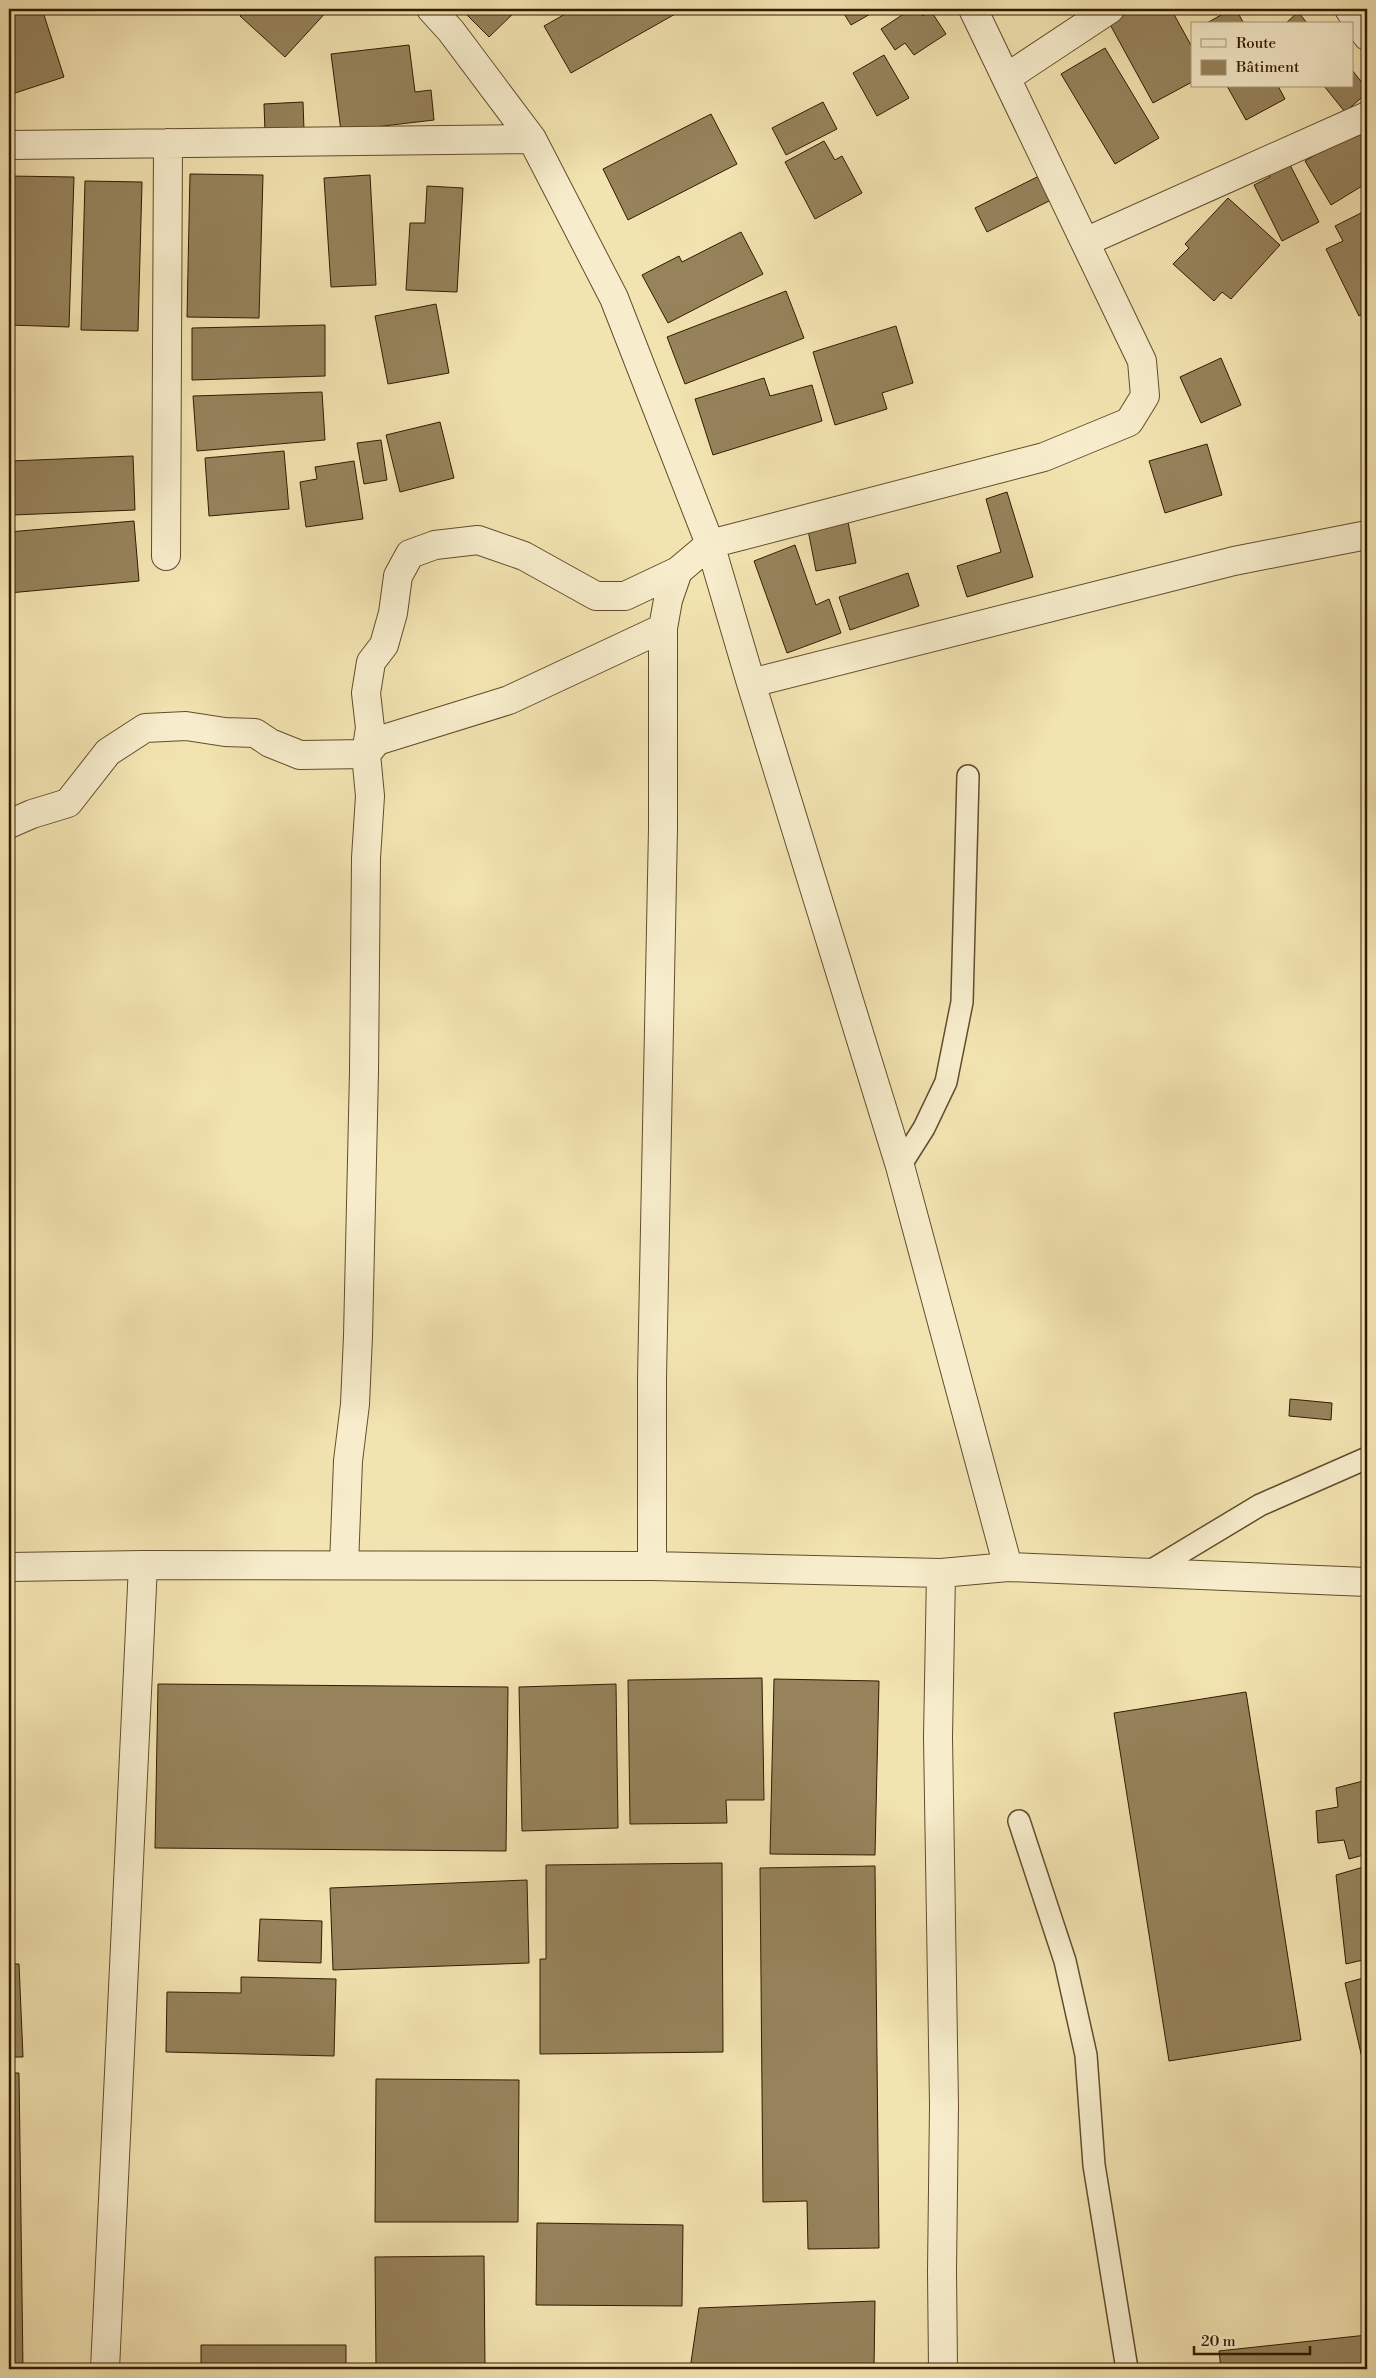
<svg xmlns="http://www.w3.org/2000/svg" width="1376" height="2378" font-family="'Libre Bodoni',serif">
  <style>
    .building { fill: #96835c; stroke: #331a00 }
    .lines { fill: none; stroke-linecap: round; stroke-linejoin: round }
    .lane-casing { stroke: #634c2c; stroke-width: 24 }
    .street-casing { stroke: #634c2c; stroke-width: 30 }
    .lane { stroke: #f7edcc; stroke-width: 21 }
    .street { stroke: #f7edcc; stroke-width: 28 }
  </style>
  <rect width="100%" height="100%" fill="#f2e4b1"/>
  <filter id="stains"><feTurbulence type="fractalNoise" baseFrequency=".004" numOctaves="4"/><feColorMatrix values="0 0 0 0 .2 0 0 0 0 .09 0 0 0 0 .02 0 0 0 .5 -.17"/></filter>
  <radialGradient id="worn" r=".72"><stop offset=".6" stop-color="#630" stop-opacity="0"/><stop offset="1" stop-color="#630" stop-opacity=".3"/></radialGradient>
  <path class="building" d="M 17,9 L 42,9 L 64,77 L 9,95 L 9,12 Z
    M 247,9 L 329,9 L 285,57 L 240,16 Z
    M 461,9 L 518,9 L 489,37 Z
    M 574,9 L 684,9 L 571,73 L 544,26 Z
    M 841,9 L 879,9 L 851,25 Z
    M 911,9 L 918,9 L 923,16 L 931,11 L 946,34 L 914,55 L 905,43 L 895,50 L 881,29 Z
    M 1126,9 L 1171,9 L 1192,47 L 1192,82 L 1153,103 L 1107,19 Z
    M 1232,9 L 1236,9 L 1244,24 L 1205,24 Z
    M 1298,12 L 1308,24 L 1285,24 Z
    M 409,45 L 415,92 L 431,90 L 434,120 L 341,131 L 331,54 Z
    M 1105,48 L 1159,138 L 1115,164 L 1061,74 Z
    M 884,55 L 909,98 L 877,116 L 853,73 Z
    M 1352,70 L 1367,89 L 1367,93 L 1345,112 L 1324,86 L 1352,86 Z
    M 1227,86 L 1278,86 L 1285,99 L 1246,120 Z
    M 303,102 L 304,130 L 265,132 L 264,104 Z
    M 823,102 L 837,129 L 786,155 L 772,128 Z
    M 711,114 L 737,164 L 628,220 L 603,169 Z
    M 1359,128 L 1367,142 L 1367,183 L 1331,205 L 1305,161 Z
    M 824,141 L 835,160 L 842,156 L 862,193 L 815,219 L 785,162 Z
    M 1287,159 L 1319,222 L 1282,241 L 1254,185 L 1270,177 L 1267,169 Z
    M 190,174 L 263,175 L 259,318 L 187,317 Z
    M 1043,174 L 1055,198 L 987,232 L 975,208 Z
    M 370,175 L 376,285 L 331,287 L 324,178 Z
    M 9,176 L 74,177 L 69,327 L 9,325 Z
    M 85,181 L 142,182 L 138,331 L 81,330 Z
    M 427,186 L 463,188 L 457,292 L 406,290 L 410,223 L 425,223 Z
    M 1228,198 L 1280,245 L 1231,299 L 1222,292 L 1214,301 L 1173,264 L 1189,248 L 1185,244 Z
    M 1367,210 L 1367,312 L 1359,316 L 1326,249 L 1343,241 L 1335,226 Z
    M 741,232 L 763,274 L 668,323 L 642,275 L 679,256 L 682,262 Z
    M 786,291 L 804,338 L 685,384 L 667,337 Z
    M 436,304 L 449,373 L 388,384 L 375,316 Z
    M 325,325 L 325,376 L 192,380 L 192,328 Z
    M 896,326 L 913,383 L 882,393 L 887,409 L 835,425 L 813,352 Z
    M 1221,358 L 1241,405 L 1201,423 L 1180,377 Z
    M 764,378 L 770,396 L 812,385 L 822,421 L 713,455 L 695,399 Z
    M 322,392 L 325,440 L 197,451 L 193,396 Z
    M 440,422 L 454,478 L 400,492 L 386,435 Z
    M 381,440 L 387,480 L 364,484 L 357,443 Z
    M 1207,444 L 1222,495 L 1165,513 L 1149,461 Z
    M 284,451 L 289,509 L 209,516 L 205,458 Z
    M 133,456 L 135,510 L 13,515 L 11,461 Z
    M 354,461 L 363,519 L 306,527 L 300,482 L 317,479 L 315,467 Z
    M 1007,492 L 1033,577 L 967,597 L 957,566 L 1001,552 L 986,499 Z
    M 134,521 L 139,581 L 9,593 L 9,532 Z
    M 848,522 L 856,563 L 816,571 L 808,530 Z
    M 795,545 L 816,605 L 829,599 L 841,633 L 787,653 L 754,561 Z
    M 908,573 L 919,606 L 850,630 L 839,597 Z
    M 1290,1399 L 1332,1403 L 1331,1420 L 1289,1416 Z
    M 762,1678 L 764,1800 L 726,1800 L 727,1823 L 630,1824 L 628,1680 Z
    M 774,1679 L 879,1681 L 875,1855 L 770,1854 Z
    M 158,1684 L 508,1687 L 506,1851 L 155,1848 Z
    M 616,1684 L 618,1828 L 522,1831 L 519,1687 Z
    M 1246,1692 L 1301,2040 L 1169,2061 L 1114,1713 Z
    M 1367,1780 L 1367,1854 L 1349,1859 L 1344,1840 L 1318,1843 L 1316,1811 L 1338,1807 L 1336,1788 Z
    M 722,1863 L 723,2052 L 540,2054 L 540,1959 L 546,1959 L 546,1865 Z
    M 875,1866 L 879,2248 L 808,2249 L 807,2201 L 763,2202 L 760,1868 Z
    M 1367,1866 L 1367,1959 L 1346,1964 L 1336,1875 Z
    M 527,1880 L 529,1963 L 333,1970 L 330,1888 Z
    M 260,1919 L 322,1921 L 321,1963 L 258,1961 Z
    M 9,1964 L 19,1964 L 23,2057 L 9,2057 Z
    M 241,1977 L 336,1979 L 334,2056 L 166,2052 L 167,1992 L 241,1993 Z
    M 1367,1977 L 1367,2080 L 1345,1983 Z
    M 9,2073 L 19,2073 L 23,2369 L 9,2369 Z
    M 376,2079 L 519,2080 L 518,2222 L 375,2222 Z
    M 537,2223 L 683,2225 L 682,2306 L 536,2305 Z
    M 484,2256 L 485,2369 L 376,2369 L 375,2257 Z
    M 875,2301 L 874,2369 L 690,2369 L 699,2308 Z
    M 1367,2335 L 1367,2369 L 1221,2369 L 1219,2351 Z
    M 201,2345 L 346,2345 L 346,2369 L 201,2369 Z"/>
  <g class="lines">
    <defs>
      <path id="lane" d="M 900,1166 L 924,1128 L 946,1082 L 962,1002 L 968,776
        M 1147,1573 L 1260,1505 L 1367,1458
        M 1019,1821 L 1065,1961 L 1086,2055 L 1094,2165 L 1127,2369"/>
      <path id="street" d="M 431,9 L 451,31 L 532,139 L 614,298 L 710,544 L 751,683 L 900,1166 L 1008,1567
        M 1349,9 L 1367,36
        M 1006,78 L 1110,9
        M 9,145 L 532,139
        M 1085,242 L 1367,116
        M 166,556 L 168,143
        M 751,683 L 1234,561 L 1367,535
        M 9,824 L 32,814 L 68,803 L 108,752 L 145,728 L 186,726 L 225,732 L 255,733 L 270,743 L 300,755 L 366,754 L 370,728 L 366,693 L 371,662 L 384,645 L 393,613 L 398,576 L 410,554 L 435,545 L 478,540 L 524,556 L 596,596 L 625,596 L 678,571
        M 344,1565 L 348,1461 L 355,1404 L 358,1336 L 364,1072 L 366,858 L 370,796 L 366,754 L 377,741 L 509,700 L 663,628
        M 652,1566 L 652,1378 L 663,828 L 663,628 L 668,600 L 678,571 L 710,544 L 1044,457 L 1129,422 L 1145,396 L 1142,361 L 973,9
        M 9,1567 L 143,1565 L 652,1566 L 941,1573 L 1008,1567 L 1367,1582
        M 941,1573 L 938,1737 L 944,2105 L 942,2271 L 943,2369
        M 105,2369 L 143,1565"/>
    </defs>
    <use href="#lane" class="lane-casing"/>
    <use href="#street" class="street-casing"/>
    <use href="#lane" class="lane"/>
    <use href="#street" class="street"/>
  </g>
  <rect width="1376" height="2378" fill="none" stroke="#f2e4b1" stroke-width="30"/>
  <rect x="10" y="10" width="1356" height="2358" fill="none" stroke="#331a00" stroke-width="2.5"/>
  <rect x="15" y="15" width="1346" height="2348" fill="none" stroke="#331a00"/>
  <rect x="1191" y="22" width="162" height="65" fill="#f7edcc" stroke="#a9997a"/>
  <rect x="1201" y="39" width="25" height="8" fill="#f7edcc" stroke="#a9997a"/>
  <text x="1236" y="48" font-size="15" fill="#331a00">Route</text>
  <rect x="1201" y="60" width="25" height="15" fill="#96835c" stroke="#a9997a"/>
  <text x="1236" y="72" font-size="15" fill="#331a00">Bâtiment</text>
  <path d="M1194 2346v8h116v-8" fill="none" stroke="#331a00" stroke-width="2.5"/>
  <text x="1201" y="2346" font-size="15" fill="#331a00" stroke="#f7edcc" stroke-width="4" paint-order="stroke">20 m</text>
  <rect width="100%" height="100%" filter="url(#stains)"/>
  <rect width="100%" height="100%" fill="url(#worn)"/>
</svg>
